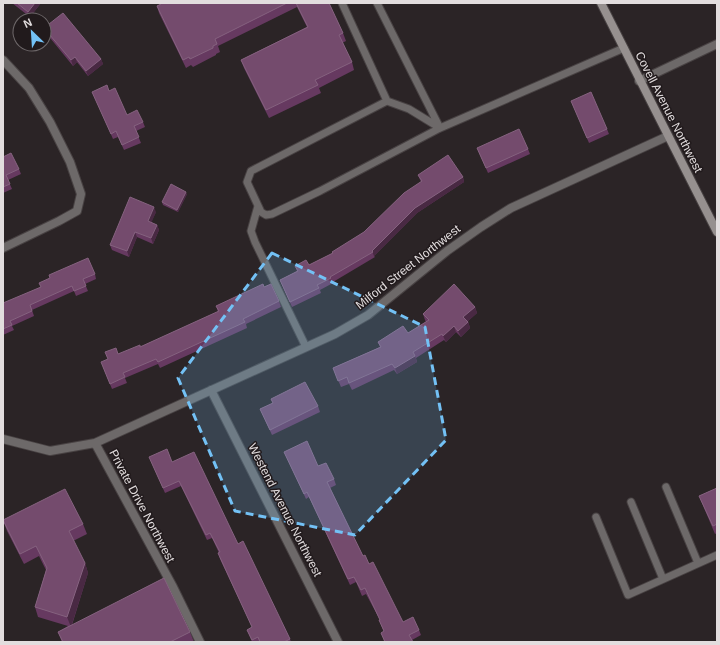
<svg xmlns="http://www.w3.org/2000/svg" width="720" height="645" font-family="Arial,sans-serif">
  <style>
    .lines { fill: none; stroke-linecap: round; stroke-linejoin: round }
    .lane-casing { stroke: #484243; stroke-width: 9 }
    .street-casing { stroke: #484243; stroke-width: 10 }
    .secondary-casing { stroke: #484243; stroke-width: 10 }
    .lane { stroke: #6d6969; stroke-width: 7 }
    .street { stroke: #6d6969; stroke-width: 8 }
    .secondary { stroke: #96908f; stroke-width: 8 }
    .wall { fill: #663960 }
    .shaded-wall { fill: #492943 }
    .building { fill: #744b6d; stroke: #85627f }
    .marked { fill: #73c1f5; fill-opacity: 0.2; stroke: #73c1f5; stroke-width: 3; stroke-dasharray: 8 5; stroke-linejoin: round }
    .labels { text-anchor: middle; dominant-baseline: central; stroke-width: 3; stroke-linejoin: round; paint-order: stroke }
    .street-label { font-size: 12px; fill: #e2ddde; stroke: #211a1c }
  </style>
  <rect width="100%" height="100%" fill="#2b2426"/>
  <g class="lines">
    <defs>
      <path id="lane" d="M 342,3 L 387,101
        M 377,3 L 440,128
        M 440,128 L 409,109 L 387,101 L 251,171 L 247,182 L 261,212 L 266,215 L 272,214 L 320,191 L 440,128 L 624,48
        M 258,206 L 251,231 L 255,242 L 306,347
        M 666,487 L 698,563
        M 631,502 L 663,579
        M 596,517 L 628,595 L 717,555"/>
      <path id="street" d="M 3,60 L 29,88 L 50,122 L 70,162 L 81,194 L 77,211 L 59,221 L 3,248
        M 639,81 L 717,44
        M 211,390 L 338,642
        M 3,439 L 50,451 L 95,443 L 335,334 L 368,315 L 447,251 L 481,227 L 511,208 L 668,136
        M 95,443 L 173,587 L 200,642"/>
      <path id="secondary" d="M 601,3 L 717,232"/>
    </defs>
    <use href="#lane" class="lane-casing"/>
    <use href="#street" class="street-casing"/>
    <use href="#secondary" class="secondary-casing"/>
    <use href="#lane" class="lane"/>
    <use href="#street" class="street"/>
    <use href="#secondary" class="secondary"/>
  </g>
  <path class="wall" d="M 12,3 L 41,3 L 30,17 Z
    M 161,3 L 329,3 L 343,33 L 346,41 L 342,43 L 352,62 L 354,70 L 319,88 L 321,93 L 269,118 L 244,68 L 241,60 L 307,27 L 297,7 L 218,46 L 220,52 L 216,54 L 216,55 L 193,67 L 191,65 L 186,68 L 159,13 L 157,6 L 161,4 Z
    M 44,28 L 101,59 L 103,64 L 88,76 L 77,62 L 73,66 L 46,33 Z
    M 109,91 L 127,115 L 143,122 L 145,127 L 136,131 L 141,143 L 124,150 L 118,137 L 113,139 L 92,92 Z
    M 571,101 L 607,129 L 609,134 L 589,143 Z
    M 477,148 L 528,149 L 530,154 L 488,173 Z
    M 3,157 L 19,169 L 21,174 L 8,180 L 12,189 L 3,193 Z
    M 418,175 L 463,177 L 464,182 L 417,213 L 374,256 L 375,257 L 333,282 L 333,283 L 320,290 L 321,293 L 292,307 L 280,280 L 297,271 L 295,266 L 309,265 L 333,253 L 364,232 L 421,182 Z
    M 187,194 L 178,212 L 163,205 L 162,202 Z
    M 156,212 L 151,222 L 157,225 L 159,230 L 153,244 L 137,237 L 129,257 L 112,250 L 110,245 Z
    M 95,274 L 96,279 L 85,284 L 88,291 L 76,296 L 74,291 L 32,310 L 34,316 L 12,326 L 14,330 L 3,335 L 3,303 Z
    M 264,287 L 279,301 L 281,307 L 246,324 L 247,328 L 160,368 L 158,364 L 125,378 L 127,383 L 112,389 L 103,367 L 118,354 L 140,347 L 218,312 L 216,306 Z
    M 475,307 L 477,313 L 468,321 L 470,328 L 461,337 L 456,332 L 446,342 L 444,340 L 416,358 L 417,362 L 397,374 L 394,370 L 352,390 L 349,384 L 341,387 L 333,368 L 380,347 L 378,342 L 408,333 L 426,322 L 425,320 L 423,314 Z
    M 271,399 L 318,406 L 320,412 L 272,435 L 260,409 L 273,403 Z
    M 284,452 L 318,466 L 334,479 L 336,485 L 330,488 L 363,556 L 369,564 L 403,622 L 419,630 L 421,635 L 412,640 L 413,642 L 385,642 L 381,633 L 384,632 L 379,620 L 380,620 L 366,594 L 362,596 L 356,582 L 350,585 L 309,497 L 306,499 Z
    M 149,457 L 172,462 L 238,544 L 290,639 L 291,642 L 252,642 L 247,630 L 252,627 L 220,559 L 218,553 L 219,553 L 212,538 L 207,540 L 181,486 L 165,493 Z
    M 717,488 L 717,533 L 715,534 L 699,496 Z
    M 3,520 L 83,524 L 87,534 L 73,541 L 85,563 L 88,573 L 72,625 L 190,632 L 194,642 L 62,642 L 58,632 L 68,626 L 38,617 L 35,607 L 46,570 L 39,556 L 24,564 L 7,531 Z"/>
  <path class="shaded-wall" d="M 35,3 L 41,3 L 30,17 L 28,12 Z
    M 75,57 L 77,62 L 73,66 L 71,60 Z
    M 101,59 L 103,64 L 88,76 L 86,71 Z
    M 463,177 L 464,182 L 417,213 L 374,256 L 372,251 L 415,208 Z
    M 186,192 L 187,194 L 178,212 L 177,210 Z
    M 154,207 L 156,212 L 150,226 L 148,221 Z
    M 157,225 L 159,230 L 153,244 L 151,238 Z
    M 135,232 L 137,237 L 129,257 L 127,251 Z
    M 475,307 L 477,313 L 466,323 L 463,317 Z
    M 468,322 L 470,328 L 461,337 L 458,331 Z
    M 454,326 L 456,332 L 446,342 L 443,336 Z
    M 415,356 L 417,362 L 397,374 L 395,368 Z
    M 85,563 L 88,573 L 71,627 L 67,617 Z"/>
  <path class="building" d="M 17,3 L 35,3 L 28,12 Z
    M 161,3 L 287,3 L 215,39 L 217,44 L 213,46 L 213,48 L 190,59 L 189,57 L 183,60 L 157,6 L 161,4 Z
    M 296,3 L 329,3 L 343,33 L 339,35 L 352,62 L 315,80 L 318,85 L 266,110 L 241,60 L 308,27 Z
    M 63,13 L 101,59 L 86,71 L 75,57 L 71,60 L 44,28 Z
    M 107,85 L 109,91 L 115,88 L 127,115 L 137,110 L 143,122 L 134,126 L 139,137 L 122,145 L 116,131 L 111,134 L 92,92 Z
    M 591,92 L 607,129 L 587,138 L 571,101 Z
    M 519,129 L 528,149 L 486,168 L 477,148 Z
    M 11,153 L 19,169 L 6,175 L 10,184 L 3,187 L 3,157 Z
    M 448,155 L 463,177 L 415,208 L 372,251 L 373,252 L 330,277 L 331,278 L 317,285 L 319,288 L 290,302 L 280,280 L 298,271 L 295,266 L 306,260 L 309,265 L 333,253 L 332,252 L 364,232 L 404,193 L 422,181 L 418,175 Z
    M 171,184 L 186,192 L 177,210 L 162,202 Z
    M 130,197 L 154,207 L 148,221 L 157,225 L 151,238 L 135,232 L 127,251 L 110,245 Z
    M 88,258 L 95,274 L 83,279 L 86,286 L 74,291 L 72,286 L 30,305 L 32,311 L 10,321 L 12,325 L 3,329 L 3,303 L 41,287 L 39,283 L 50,278 L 49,275 Z
    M 263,284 L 264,287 L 271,284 L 279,301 L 243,319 L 245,322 L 158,362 L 156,359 L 123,373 L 125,377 L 110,384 L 101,362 L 108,359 L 105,352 L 116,348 L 118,354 L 140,345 L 140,347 L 219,311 L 216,306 Z
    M 454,284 L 475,307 L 463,317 L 468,322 L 458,331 L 454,326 L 443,336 L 442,334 L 413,352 L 415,356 L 395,368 L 392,364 L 349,383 L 347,377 L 338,381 L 333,368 L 381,347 L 378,342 L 403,326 L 408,333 L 429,320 L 423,314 Z
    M 305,382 L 318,406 L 270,430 L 260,409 L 273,403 L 271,399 Z
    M 307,441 L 318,466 L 326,463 L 334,479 L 327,482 L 363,556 L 365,555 L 369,564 L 373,562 L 403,622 L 413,617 L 419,630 L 409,635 L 413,642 L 385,642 L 381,633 L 384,631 L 379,620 L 380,620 L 365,588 L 361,590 L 354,577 L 348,579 L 307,492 L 304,494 L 284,452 Z
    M 167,449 L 172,462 L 194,452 L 238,544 L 243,541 L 290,639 L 284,642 L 260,642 L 258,637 L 252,640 L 247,630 L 252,627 L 218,553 L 220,552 L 210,533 L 206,535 L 179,481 L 163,488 L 149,457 Z
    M 717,488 L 717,524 L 713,526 L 699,496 Z
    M 65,489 L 83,524 L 69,531 L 85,563 L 67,617 L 35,607 L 47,568 L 36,546 L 20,554 L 3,520 Z
    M 164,578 L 190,632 L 170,642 L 63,642 L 58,632 Z"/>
  <path class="marked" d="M 272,253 L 425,327 L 446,440 L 355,535 L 235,511 L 178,378 Z"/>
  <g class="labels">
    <g class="street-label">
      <text transform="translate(669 112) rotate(63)">Covell Avenue Northwest</text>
      <text transform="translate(408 267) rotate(-38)">Milford Street Northwest</text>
      <text transform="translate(142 506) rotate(62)">Private Drive Northwest</text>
      <text transform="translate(285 510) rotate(63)">Westend Avenue Northwest</text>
    </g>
  </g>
  <rect width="720" height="645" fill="none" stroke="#e2ddde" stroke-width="8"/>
  <g transform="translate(32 32) rotate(335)"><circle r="19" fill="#211a1c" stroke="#6e686a"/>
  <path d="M0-3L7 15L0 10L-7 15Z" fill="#73c1f5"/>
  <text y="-6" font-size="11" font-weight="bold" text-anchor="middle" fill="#e2ddde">N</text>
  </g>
</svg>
